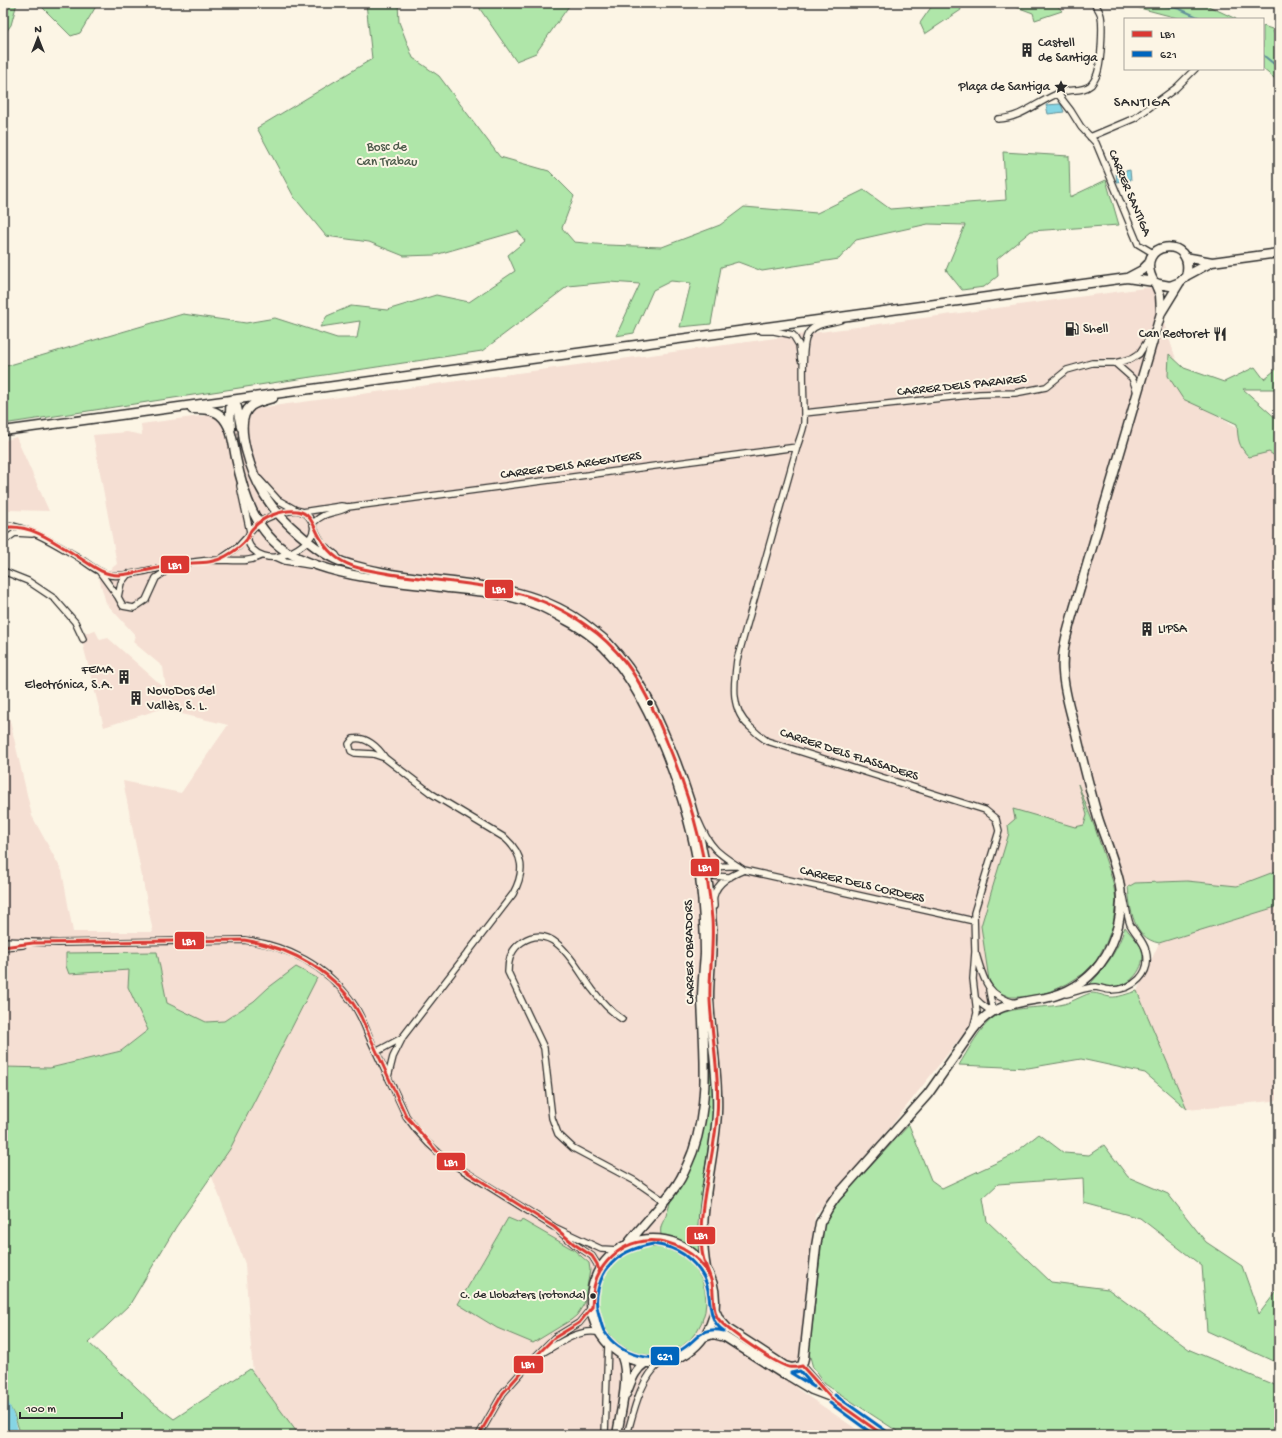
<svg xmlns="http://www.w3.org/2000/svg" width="1282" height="1438" font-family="'Gochi Hand',sans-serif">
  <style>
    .built { fill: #f5dfd3 }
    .green { fill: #afe6a9; stroke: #6d886a }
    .water { fill: #86d5e4; stroke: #62919a }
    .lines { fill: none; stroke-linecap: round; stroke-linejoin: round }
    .stream { stroke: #62919a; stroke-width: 2 }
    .river { stroke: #86d5e4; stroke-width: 12 }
    .street-casing { stroke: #2b2b2b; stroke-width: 8 }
    .secondary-casing { stroke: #2b2b2b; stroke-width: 11 }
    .street { stroke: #fcf5e5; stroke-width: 5.5 }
    .secondary { stroke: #fcf5e5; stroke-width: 8 }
    .bus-1-casing { stroke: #fcf5e5; stroke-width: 6 }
    .bus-2-casing { stroke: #fcf5e5; stroke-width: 6 }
    .bus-1 { stroke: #da3832; stroke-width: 3 }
    .bus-2 { stroke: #0065bd; stroke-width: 3 }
    .bus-dot { fill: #2b2b2b; stroke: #fcf5e5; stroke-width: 1.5 }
    .labels { text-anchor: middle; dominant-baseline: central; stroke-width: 4; stroke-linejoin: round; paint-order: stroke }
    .bus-label { font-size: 12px; fill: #2b2b2b; stroke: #fcf5e5; text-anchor: end }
    .poi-label { font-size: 13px; fill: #2b2b2b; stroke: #fcf5e5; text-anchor: start }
    .park-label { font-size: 13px; fill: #4c5a4a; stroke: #fcf5e5 }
    .street-label { font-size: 13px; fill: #2b2b2b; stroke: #fcf5e5 }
    .neighbourhood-label { font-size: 14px; letter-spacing: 1px; fill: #2b2b2b; stroke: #fcf5e5 }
    .line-badge { stroke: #fcf5e5; stroke-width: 1.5 }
    .badge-label { font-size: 11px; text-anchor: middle; font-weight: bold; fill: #fff }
  </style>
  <rect width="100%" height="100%" fill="#fcf5e5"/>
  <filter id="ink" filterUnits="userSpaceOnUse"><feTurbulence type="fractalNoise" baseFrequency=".025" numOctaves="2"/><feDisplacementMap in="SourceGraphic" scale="8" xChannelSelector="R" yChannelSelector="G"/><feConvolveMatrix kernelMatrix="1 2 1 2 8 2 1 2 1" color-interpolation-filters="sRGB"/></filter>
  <g filter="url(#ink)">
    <path class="built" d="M 1152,287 L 1189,398 L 1279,454 L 1279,870 L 1237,886 L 1187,881 L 1135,883 L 1125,888 L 1079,979 L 986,1005 L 891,1126 L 815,1215 L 801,1347 L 796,1388 L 865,1435 L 297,1435 L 253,1375 L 245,1264 L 212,1177 L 316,978 L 296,968 L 268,988 L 254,1001 L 224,1021 L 206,1022 L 167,1003 L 153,1026 L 121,1051 L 50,1068 L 3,1067 L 3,691 L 32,816 L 62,871 L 73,932 L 153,932 L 123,781 L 181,793 L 228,725 L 161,709 L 104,727 L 83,645 L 78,636 L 95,630 L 100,640 L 108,638 L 166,689 L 163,667 L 133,642 L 135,635 L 106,603 L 99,578 L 117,564 L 93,435 L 127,432 L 142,435 L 141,424 Z
      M 16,437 L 49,511 L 8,510 L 3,507 L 3,441 Z
      M 1279,906 L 1279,1099 L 1272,1101 L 1187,1109 L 1137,991 L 1159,943 Z"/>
    <path class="green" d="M 3,3 L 17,3 L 11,25 L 3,36 Z
      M 38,3 L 98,3 L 80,33 L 71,36 Z
      M 366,3 L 398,3 L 399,22 L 413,58 L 439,76 L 500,157 L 549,171 L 574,196 L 562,228 L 574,242 L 607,245 L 662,247 L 720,225 L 744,207 L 817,213 L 864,190 L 890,209 L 1006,200 L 1003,152 L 1069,156 L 1070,197 L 1106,180 L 1119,225 L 1031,231 L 997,259 L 998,276 L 984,287 L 962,290 L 946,270 L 965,225 L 928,224 L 856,240 L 839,259 L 762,271 L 738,262 L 721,267 L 711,324 L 680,327 L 691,283 L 671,281 L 653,290 L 634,333 L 616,336 L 640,284 L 609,282 L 568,286 L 482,351 L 3,424 L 3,367 L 183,314 L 246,323 L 275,318 L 337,338 L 357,338 L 360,321 L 320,327 L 327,316 L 351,306 L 387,310 L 436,295 L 469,302 L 515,271 L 508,255 L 525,241 L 518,231 L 435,255 L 404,256 L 369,242 L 326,236 L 294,197 L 257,128 L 372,59 Z
      M 479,3 L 571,3 L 536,53 L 516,61 L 480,9 Z
      M 934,3 L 959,3 L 961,10 L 925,34 L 920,23 Z
      M 1006,3 L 1055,3 L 1062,11 L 1035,20 L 1033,13 Z
      M 1121,3 L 1202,3 L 1236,19 L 1181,19 Z
      M 1263,26 L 1272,29 L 1279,44 L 1279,82 L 1263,69 Z
      M 1169,354 L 1184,368 L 1224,382 L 1255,367 L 1264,379 L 1279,367 L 1279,389 L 1243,389 L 1279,421 L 1279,459 L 1269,452 L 1249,457 C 1238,446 1238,439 1237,424 L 1183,399 L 1168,376 Z
      M 1078,784 L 1095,828 L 1113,882 L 1116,900 L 1113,925 L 1106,943 L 1096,961 L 1083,974 L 1067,984 L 1046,993 L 1024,997 L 1010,997 L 996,991 L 989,980 L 981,926 L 1009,833 L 1008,825 L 1015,819 L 1013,809 L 1075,827 L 1084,825 L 1087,815 Z
      M 1279,870 L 1279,906 L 1159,943 C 1133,938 1130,909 1128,887 L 1135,883 L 1187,881 L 1237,886 Z
      M 1125,927 C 1130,934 1137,940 1141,947 C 1148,964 1133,985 1115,987 C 1107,987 1098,984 1090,984 C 1106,967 1118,950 1125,927 Z
      M 157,952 L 167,1003 L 206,1022 L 224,1021 L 254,1001 L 268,988 L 296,967 L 317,978 L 230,1149 L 176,1227 L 130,1304 L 89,1343 L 153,1403 L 174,1419 L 250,1369 L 299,1435 L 21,1435 L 14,1415 L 3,1394 L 3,1067 L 50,1068 L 121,1051 L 148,1030 L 128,987 L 129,970 L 69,974 L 66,966 L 66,953 Z
      M 1137,991 L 1187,1109 L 1145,1073 L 1081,1059 L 1028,1068 L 959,1065 C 967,1052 981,1026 993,1018 C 1011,1005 1043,1009 1064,1004 C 1072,1002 1087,993 1092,993 C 1098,993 1104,996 1110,997 C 1118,998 1129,993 1137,991 Z
      M 710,1068 L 713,1071 L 714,1099 L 712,1124 L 701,1194 L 699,1254 L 681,1242 L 661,1235 C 659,1223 665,1222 667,1212 C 676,1182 692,1155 703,1126 C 710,1108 704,1086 710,1068 Z
      M 909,1125 L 931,1180 L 942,1188 L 1011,1156 L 1039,1134 L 1064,1153 L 1089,1155 L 1104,1145 L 1128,1177 L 1168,1194 L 1206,1242 L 1242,1266 L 1259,1314 L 1279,1288 L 1279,1358 L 1273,1361 L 1207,1331 L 1202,1266 L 1140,1218 L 1084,1203 L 1083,1178 L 998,1184 L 983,1198 L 987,1221 L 1051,1282 L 1108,1289 L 1190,1350 L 1279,1387 L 1279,1435 L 903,1435 L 825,1384 L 813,1368 L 809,1353 L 824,1222 L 838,1201 Z
      M 508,1218 L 520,1223 L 522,1220 L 574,1250 L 589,1263 L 590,1270 L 584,1304 L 577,1315 L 571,1320 L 533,1343 L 497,1328 L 458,1304 Z
      M598 1301a54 54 0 1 1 108 0a54 54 0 1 1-108 0Z"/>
    <path class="water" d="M 1060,104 L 1061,104 L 1064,112 L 1048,114 L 1046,105 Z
      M 1130,170 L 1131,180 L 1117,182 L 1116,173 Z"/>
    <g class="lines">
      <path class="stream" d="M 1156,3 L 1180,9 L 1202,19
        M 1263,55 L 1279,68"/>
      <path class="river" d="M 3,1405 L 9,1420 L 13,1435"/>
      <defs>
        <path id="street" d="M 1058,94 L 1071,111 L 1081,127 L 1096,143 L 1138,244 L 1153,253
          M 998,119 C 1023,118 1039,100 1062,92 C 1071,89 1083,92 1091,85 C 1094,81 1097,76 1098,71 C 1101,61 1103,27 1101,16 C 1100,11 1097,7 1094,3
          M 1090,137 L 1135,118 L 1176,88 L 1195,69
          M 840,320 C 830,323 816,323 809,332 C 799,344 805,405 804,424 C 803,431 799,440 797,447 L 737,660 C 734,683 730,710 750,727 C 755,732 761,737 767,741 L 985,810 L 996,819 L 999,831 L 974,913 L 975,952 L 973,979 L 977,1013 L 973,1028
          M 762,331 L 774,331 L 793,335 L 799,345 L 801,360
          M 1115,363 L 1132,378 L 1137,392
          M 804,413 L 979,394 L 1015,393 L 1046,387 L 1067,370 L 1092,363 L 1115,363 L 1131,359 L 1139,354 L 1152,334
          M 259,479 L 278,500 L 296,510
          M 240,486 L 250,532
          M 296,510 C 303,511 308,514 311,520 C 323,538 291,554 277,557 C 259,560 237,543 254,527 C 265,516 282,512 296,510 Z
          M 302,512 L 341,506 L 348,507 L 797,447
          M 313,523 C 326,510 334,515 348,507
          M 3,524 C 33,529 52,542 78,557 C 87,563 98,573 110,575 C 121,577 135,573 146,571 C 170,566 195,560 219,560 C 232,560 248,563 261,556
          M 314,528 L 323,545 L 336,555 L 339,560
          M 3,544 L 5,540 L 15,533 L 32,534
          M 276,557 L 285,561 L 310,565
          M 219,560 L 238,547 L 248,536
          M 3,571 L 28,581 L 55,599 L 75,622 L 83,639
          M 99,571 L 118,597
          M 128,574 L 121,583 L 118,597 L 123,606 L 134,608 L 146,600 L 156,578 L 169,569
          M 698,820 C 710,849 719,854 744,870 L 974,921
          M 707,872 L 709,876 L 730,877
          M 706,876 C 715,864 725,866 738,866
          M 714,906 C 714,903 713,899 714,896 C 717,882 732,875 744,870
          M 3,941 L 58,943 L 244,940 C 286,945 327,966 352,1002 C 361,1014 366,1030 372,1043 C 383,1067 395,1091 406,1116 C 419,1135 434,1151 453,1164 L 554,1227 L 601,1249 L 618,1250
          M 3,947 L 23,945
          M 976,954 C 984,980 986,995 1015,1003
          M 1066,994 C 1076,992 1086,987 1096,987 C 1101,988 1106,990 1111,990 C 1133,990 1152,974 1146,951 C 1144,941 1135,934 1130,924 C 1127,916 1126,906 1124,897
          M 976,999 L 981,1004 L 992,1012 L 992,1006 L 989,990
          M 622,1019 C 610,1011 600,1000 592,989 C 576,968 555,920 522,942 C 511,949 508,960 508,972 L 544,1048 L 552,1118 L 558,1134 L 573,1148 L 635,1181 L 664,1201
          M 376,1052 L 402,1038 L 513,894 C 525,872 524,855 505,838 L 432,794 L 385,758 L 373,754 L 355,753 L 351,751 L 349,744 L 353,739 C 366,736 378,747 385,758
          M 388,1077 L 393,1057 L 402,1039
          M 560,1232 L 574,1244 L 592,1256 L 597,1264 L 599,1271
          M 542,1353 C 558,1344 581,1327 600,1333
          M 802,1366 L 830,1398
          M 783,1374 L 811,1391 L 832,1399 L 883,1435
          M 479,1435 L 503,1393 L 535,1357 L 554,1338 L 579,1323 L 592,1307
          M 605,1435 L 608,1344
          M 627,1435 C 634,1410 640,1379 661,1362"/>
        <path id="secondary" d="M 1185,257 L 1212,262
          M 1127,278 L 1142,270 L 1149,263
          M 1154,282 C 1131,240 1197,234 1186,276
          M 1155,283 L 1160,295 L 1161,312
          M 273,398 C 266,400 257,402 251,406 C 239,415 243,438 246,450 C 255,485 270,509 297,532 C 309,542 321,553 335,559 C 353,567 372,570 391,574 C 461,586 531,581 590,628 C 596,633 602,637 608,643 C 640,677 654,709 672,752 C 695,808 709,866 712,927 C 713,950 709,973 709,997 C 710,1035 719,1074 717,1113 C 714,1165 696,1216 706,1268
          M 232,400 L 237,407 L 241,427
          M 192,409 C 202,409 213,409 220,415 C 232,425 233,444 236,458 C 243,493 256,534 289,553 C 316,568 347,575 378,579 C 401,583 425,585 448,588 C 479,591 511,594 540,606 C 549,610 557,615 566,620 C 576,625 586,632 595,639 C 649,683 691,809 700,877 C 703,902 705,928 705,953 C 704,969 702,984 702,1000 C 704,1051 710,1102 693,1151 C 689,1161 684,1174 678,1183 C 673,1191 666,1199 660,1206 C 649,1219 637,1232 626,1246
          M 231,428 C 231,418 228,409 232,400
          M 3,431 L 1127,278 L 1154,282 L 1159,284 L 1170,286 L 1180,282 L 1186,276 L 1212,262 L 1279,253
          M591 1301a62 62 0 1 1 124 0a62 62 0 1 1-124 0Z
          M 714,1308 L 719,1319 L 728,1329 L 785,1366 L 792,1368 L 802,1366
          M 704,1337 L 713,1334 L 725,1337 L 783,1374 L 797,1374 L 802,1366 L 804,1358 L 816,1246 L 820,1223 L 829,1207 L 836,1197 L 928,1094 L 973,1030 C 978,1023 984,1017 992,1012 C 1009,1003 1027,1001 1045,998 C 1066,994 1087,982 1100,964 C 1117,942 1125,909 1119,881 C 1114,860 1105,839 1098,818 C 1090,790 1083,762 1076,733 C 1071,713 1064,692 1063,672 C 1061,650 1068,630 1074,609 L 1161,313 L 1180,282
          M 626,1394 C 631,1382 634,1370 645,1363
          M 617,1435 C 620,1414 632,1372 620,1353"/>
      </defs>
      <use href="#street" class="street-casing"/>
      <use href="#secondary" class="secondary-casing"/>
      <use href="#street" class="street"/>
      <use href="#secondary" class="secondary"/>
      <defs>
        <path id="bus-1" d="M 3,528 C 31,522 60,546 83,560 C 95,568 105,575 119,575 C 140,573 159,567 180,564 C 195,562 211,565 226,556 C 233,552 242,546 247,539 C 252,531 247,534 254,527 C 263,517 283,509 297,511 C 313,513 314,530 322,541 C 330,555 344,564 359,568 C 437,587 519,575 587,626 C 602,636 615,649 626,663 C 644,687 656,714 667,742 C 691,799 707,857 712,919 C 714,946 709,973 710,1000 C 712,1039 720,1077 717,1116 C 714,1161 697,1205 702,1251 C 703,1262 709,1272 712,1283 C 714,1294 712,1306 717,1317 C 723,1328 776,1364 789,1367 C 794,1368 797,1367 802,1366
          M 3,947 L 33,943 L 244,940 C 292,948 338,972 361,1017 L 406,1116 L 440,1155 L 554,1227 L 574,1244 L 592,1256 L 597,1264 L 599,1271
          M 592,1307 C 593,1295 593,1282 600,1271 C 619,1241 652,1232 683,1249 C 694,1255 703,1263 708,1275
          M 802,1366 L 832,1399 L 883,1435
          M 479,1435 L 503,1393 L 535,1357 L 554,1338 L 579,1323 L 592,1307"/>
        <path id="bus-2" d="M 653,1244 C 658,1245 665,1246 671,1248 C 688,1254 705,1272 708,1290 C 711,1305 709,1322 724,1331 C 699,1325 697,1342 679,1351 C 654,1365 620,1356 604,1331 C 601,1325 600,1318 598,1311 C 594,1299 599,1281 606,1270 C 619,1253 633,1248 653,1244 Z
          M 800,1371 L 814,1387 L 791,1373 Z
          M 835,1395 L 886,1431
          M 830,1403 L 874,1435"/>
      </defs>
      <use href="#bus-1" class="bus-1-casing"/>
      <use href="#bus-2" class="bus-2-casing"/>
      <use href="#bus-1" class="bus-1"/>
      <use href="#bus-2" class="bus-2"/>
    </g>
  </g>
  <defs>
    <symbol id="building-bare" viewBox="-9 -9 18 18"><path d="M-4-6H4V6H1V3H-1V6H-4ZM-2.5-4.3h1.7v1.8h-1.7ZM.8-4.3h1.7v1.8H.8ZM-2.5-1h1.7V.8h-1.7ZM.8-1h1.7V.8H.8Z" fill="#2b2b2b" stroke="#fcf5e5" stroke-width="2.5" paint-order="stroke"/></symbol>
    <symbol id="sight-bare" viewBox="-9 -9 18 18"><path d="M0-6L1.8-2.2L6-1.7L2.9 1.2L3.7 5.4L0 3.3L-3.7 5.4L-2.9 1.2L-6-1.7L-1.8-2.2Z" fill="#2b2b2b" stroke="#fcf5e5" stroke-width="2.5" paint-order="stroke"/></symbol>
    <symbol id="fuel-bare" viewBox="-9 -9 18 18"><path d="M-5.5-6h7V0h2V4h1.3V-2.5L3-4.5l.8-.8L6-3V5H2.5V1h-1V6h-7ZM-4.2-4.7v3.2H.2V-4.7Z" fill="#2b2b2b" stroke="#fcf5e5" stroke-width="2.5" paint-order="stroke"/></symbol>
    <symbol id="restaurant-bare" viewBox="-9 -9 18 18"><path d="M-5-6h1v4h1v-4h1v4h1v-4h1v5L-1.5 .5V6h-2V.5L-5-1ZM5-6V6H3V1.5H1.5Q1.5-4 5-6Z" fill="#2b2b2b" stroke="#fcf5e5" stroke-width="2.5" paint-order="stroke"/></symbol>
  </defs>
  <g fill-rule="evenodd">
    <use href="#building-bare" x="1017" y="40" width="20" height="20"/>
    <use href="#sight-bare" x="1051" y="77" width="20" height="20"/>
    <use href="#fuel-bare" x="1062" y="319" width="20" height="20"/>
    <use href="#restaurant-bare" x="1210" y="324" width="20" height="20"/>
    <use href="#building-bare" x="1137" y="619" width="20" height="20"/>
    <use href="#building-bare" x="114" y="667" width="20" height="20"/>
    <use href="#building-bare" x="126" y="688" width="20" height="20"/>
  </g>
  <g class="bus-dot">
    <circle cx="650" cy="703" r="3.5"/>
    <circle cx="593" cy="1296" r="3.5"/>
  </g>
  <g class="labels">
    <g class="bus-label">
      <text x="586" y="1296">C. de Llobaters (rotonda)</text>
    </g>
    <g class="poi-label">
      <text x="1038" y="43">Castell<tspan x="1038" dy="15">de Santiga</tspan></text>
      <text x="1050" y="87" text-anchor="end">Plaça de Santiga</text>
      <text x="1083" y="329">Shell</text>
      <text x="1209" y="334" text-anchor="end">Can Rectoret</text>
      <text x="1158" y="629">LIPSA</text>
      <text x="113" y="670" text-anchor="end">FEMA<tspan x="113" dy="15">Electrónica, S.A.</tspan></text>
      <text x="147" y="691">NovoDos del<tspan x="147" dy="15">Vallès, S. L.</tspan></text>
    </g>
    <g class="park-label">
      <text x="387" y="147">Bosc de<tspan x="387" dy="15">Can Trabau</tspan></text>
    </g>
    <g class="street-label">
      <text transform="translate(1129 193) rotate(67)">CARRER SANTIGA</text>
      <text transform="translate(962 386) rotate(-6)">CARRER DELS PARAIRES</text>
      <text transform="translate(571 466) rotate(-8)">CARRER DELS ARGENTERS</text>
      <text transform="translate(849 755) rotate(18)">CARRER DELS FLASSADERS</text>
      <text transform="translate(862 885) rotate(13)">CARRER DELS CORDERS</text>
      <text transform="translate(690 952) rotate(-91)">CARRER OBRADORS</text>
    </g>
    <g class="neighbourhood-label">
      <text x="1142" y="103">SANTIGA</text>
    </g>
  </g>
  <g class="line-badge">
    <rect x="160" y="555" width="30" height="19" rx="4" fill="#da3832"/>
    <rect x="484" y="579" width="30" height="20" rx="4" fill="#da3832"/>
    <rect x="690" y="858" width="30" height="19" rx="4" fill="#da3832"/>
    <rect x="174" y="931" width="31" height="19" rx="4" fill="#da3832"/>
    <rect x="436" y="1152" width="30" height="19" rx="4" fill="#da3832"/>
    <rect x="686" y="1226" width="30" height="19" rx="4" fill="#da3832"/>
    <rect x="650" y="1346" width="30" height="20" rx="4" fill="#0065bd"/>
    <rect x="513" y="1355" width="31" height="19" rx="4" fill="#da3832"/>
  </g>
  <g class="badge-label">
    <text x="175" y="569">LB1</text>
    <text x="499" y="593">LB1</text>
    <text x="705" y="871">LB1</text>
    <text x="189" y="945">LB1</text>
    <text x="451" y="1166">LB1</text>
    <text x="701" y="1239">LB1</text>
    <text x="665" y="1360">621</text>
    <text x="528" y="1368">LB1</text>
  </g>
  <rect width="1282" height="1438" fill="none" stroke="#fcf5e5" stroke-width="16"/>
  <rect x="8" y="8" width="1266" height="1422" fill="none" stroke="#2b2b2b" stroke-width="1.5" filter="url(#ink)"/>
  <rect x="1124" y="18" width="140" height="52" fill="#fcf5e5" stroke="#a8a49b"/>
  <rect x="1132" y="31" width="20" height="6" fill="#da3832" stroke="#a8a49b"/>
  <text x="1160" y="38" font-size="12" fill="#2b2b2b">LB1</text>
  <rect x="1132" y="51" width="20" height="6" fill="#0065bd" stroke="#a8a49b"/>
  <text x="1160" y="58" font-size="12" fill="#2b2b2b">621</text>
  <g transform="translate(38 38)" stroke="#fcf5e5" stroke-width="3" paint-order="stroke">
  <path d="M0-3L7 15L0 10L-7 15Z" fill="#2b2b2b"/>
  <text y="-6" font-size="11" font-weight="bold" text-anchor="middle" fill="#2b2b2b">N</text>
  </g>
  <path d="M20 1412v6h102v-6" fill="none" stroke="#2b2b2b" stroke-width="2"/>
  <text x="26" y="1412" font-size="12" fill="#2b2b2b" stroke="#fcf5e5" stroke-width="3" paint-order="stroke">100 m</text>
</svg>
